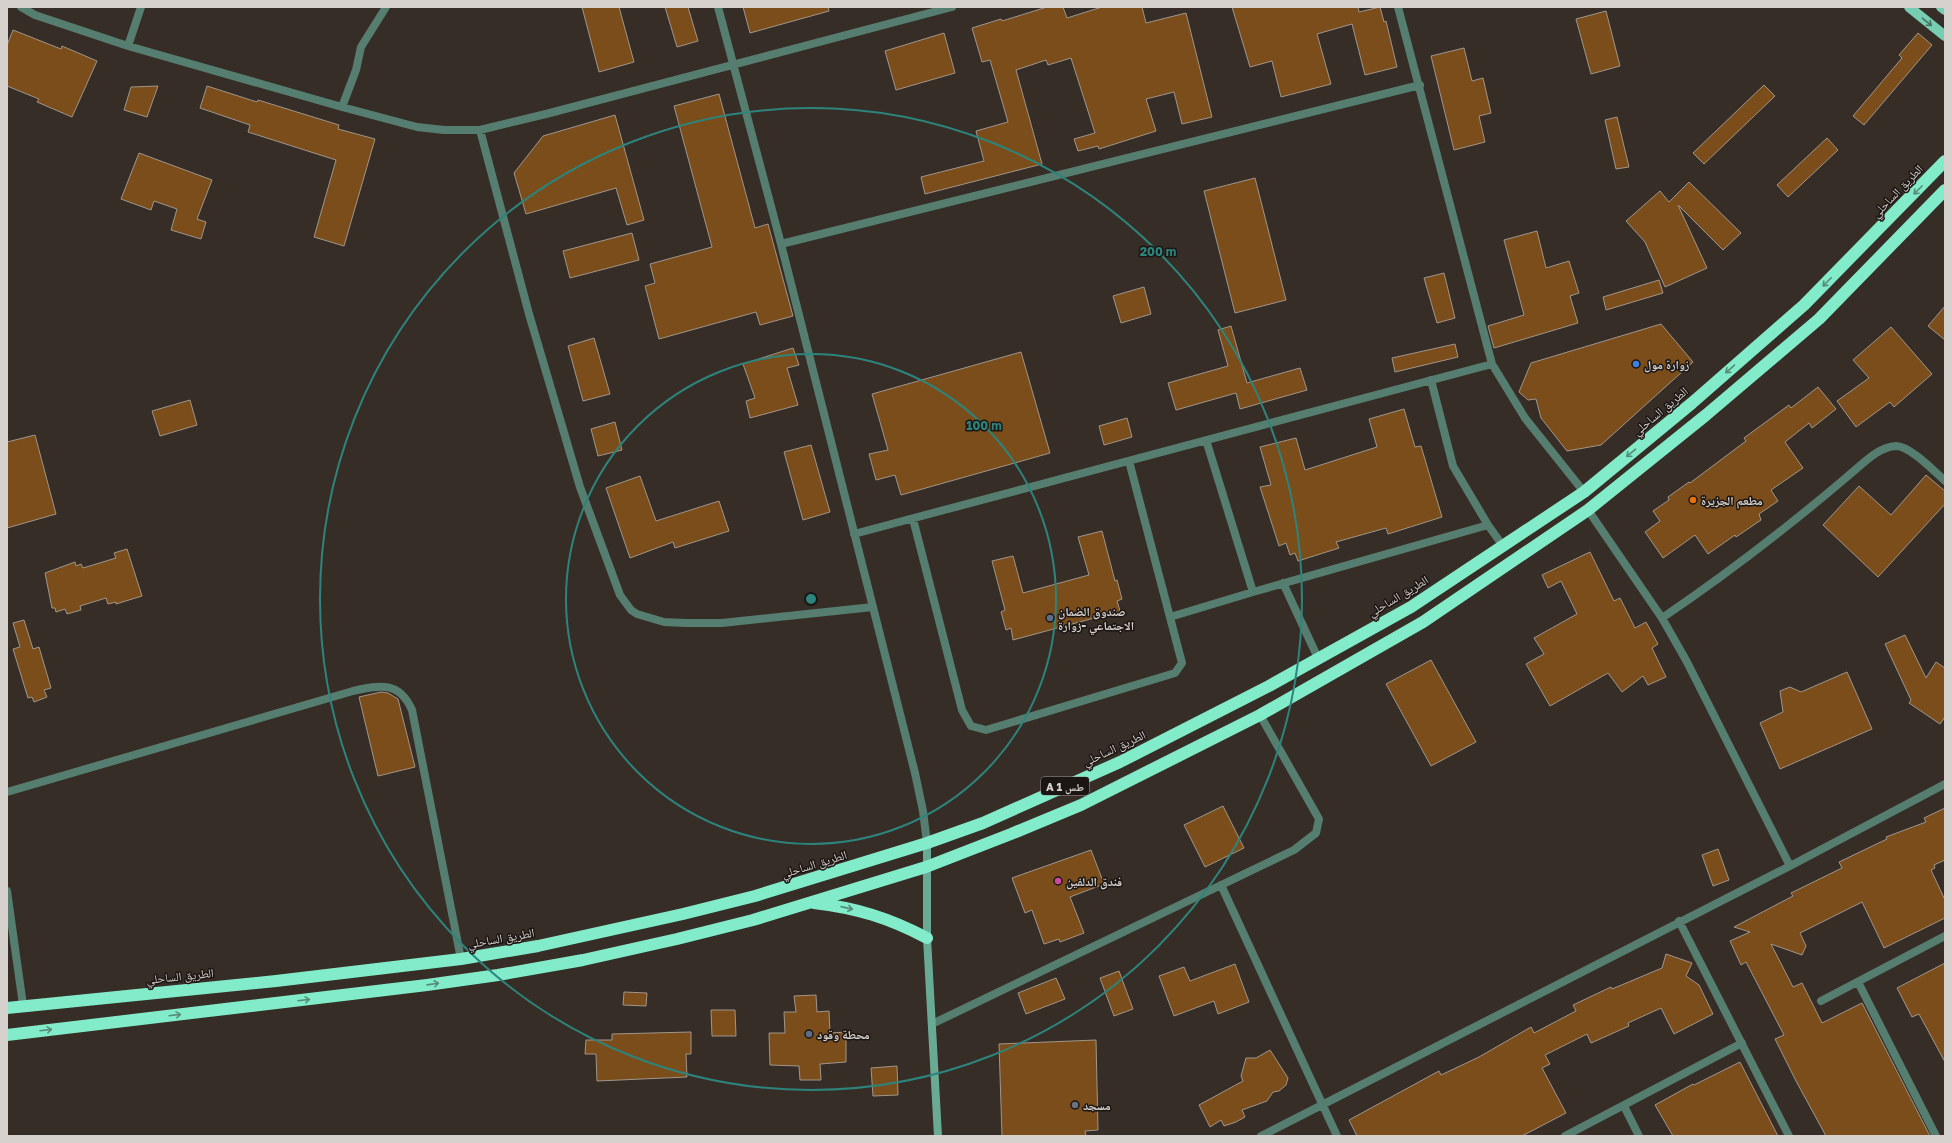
<svg xmlns="http://www.w3.org/2000/svg" width="1952" height="1143" font-family="'Golos Text','Noto Naskh Arabic',sans-serif">
  <style>
    .building { fill: #7a4d1b; stroke: #a0968c }
    .lines { fill: none; stroke-linecap: round; stroke-linejoin: round }
    .street { stroke: #567e70; stroke-width: 8 }
    .secondary { stroke: #69aa95; stroke-width: 8 }
    .primary { stroke: #76cdb1; stroke-width: 10 }
    .highway { stroke: #82ecca; stroke-width: 12 }
    .oneway { stroke: #487262 }
    .oneway2 { stroke: #548c78 }
    .ring { fill: none; stroke: #2d847c; stroke-width: 2 }
    .shop-dot { fill: #3f7fe0; stroke: #1b1614; stroke-width: 1.5 }
    .food-dot { fill: #e8710a; stroke: #1b1614; stroke-width: 1.5 }
    .service-dot { fill: #5c6f8a; stroke: #1b1614; stroke-width: 1.5 }
    .hotel-dot { fill: #d1479c; stroke: #1b1614; stroke-width: 1.5 }
    .worship-dot { fill: #6b7280; stroke: #1b1614; stroke-width: 1.5 }
    .labels { text-anchor: middle; dominant-baseline: central; stroke-width: 3; stroke-linejoin: round; paint-order: stroke }
    .shield { fill: #1b1614; stroke: #9f9996; stroke-width: 1 }
    .shield-label { font-size: 11px; font-weight: bold; fill: #d7d1cd }
    .street-label { font-size: 12px; fill: #d7d1cd; stroke: #1b1614 }
    .poi-label { font-size: 12px; font-weight: bold; fill: #d7d1cd; stroke: #1b1614; text-anchor: start }
    .centre { fill: #2d847c; stroke: #1b1614; stroke-width: 2 }
    .ring-label { font-size: 12px; text-anchor: middle; font-weight: bold; fill: #2d847c; stroke: #1b1614; stroke-width: 3; stroke-linejoin: round; paint-order: stroke }
  </style>
  <rect width="100%" height="100%" fill="#372d27"/>
  <path class="building" d="M 582,7 L 619,7 L 634,62 L 599,72 Z
    M 665,7 L 688,7 L 698,41 L 677,47 Z
    M 743,7 L 828,7 L 829,11 L 750,33 Z
    M 1047,7 L 1063,7 L 1067,18 L 1102,7 L 1142,7 L 1146,23 L 1186,13 L 1212,117 L 1182,124 L 1174,92 L 1146,99 L 1156,131 L 1099,149 L 1098,146 L 1078,151 L 1074,139 L 1095,133 L 1071,58 L 1048,65 L 1046,60 L 1016,70 L 1042,164 L 925,194 L 921,177 L 984,161 L 976,131 L 1008,122 L 990,60 L 982,62 L 972,28 L 1001,19 L 1002,21 Z
    M 1232,7 L 1358,7 L 1359,12 L 1380,7 L 1384,22 L 1386,21 L 1397,67 L 1365,75 L 1352,24 L 1317,34 L 1331,84 L 1281,97 L 1272,61 L 1250,67 Z
    M 1606,11 L 1620,66 L 1591,74 L 1576,19 Z
    M 13,30 L 61,49 L 62,46 L 97,61 L 72,117 L 37,102 L 39,99 L 7,86 L 7,45 Z
    M 944,33 L 955,73 L 896,90 L 885,51 Z
    M 1918,33 L 1932,45 L 1864,125 L 1853,116 L 1902,58 L 1899,55 Z
    M 1464,48 L 1472,81 L 1483,78 L 1491,113 L 1479,116 L 1485,142 L 1454,150 L 1431,56 Z
    M 1764,85 L 1775,96 L 1704,164 L 1693,153 Z
    M 158,86 L 147,117 L 124,110 L 131,87 Z
    M 207,86 L 257,102 L 258,100 L 339,125 L 338,129 L 375,139 L 344,246 L 314,237 L 336,160 L 248,132 L 250,125 L 200,108 Z
    M 719,94 L 755,228 L 768,224 L 793,316 L 760,325 L 756,312 L 659,339 L 645,286 L 655,283 L 650,264 L 712,247 L 674,106 Z
    M 615,115 L 644,220 L 627,225 L 616,188 L 526,214 L 514,173 L 543,136 Z
    M 1617,117 L 1629,167 L 1616,169 L 1605,120 Z
    M 1827,138 L 1838,150 L 1788,197 L 1777,185 Z
    M 139,153 L 212,180 L 197,219 L 206,222 L 201,239 L 171,230 L 177,209 L 154,201 L 151,210 L 121,199 Z
    M 1255,178 L 1286,300 L 1235,313 L 1204,191 Z
    M 1689,182 L 1741,233 L 1723,250 L 1678,205 L 1707,268 L 1665,287 L 1645,242 L 1626,221 L 1660,191 L 1669,202 Z
    M 1537,231 L 1546,268 L 1569,261 L 1579,293 L 1570,296 L 1578,323 L 1494,348 L 1488,326 L 1524,315 L 1504,240 Z
    M 632,233 L 639,260 L 570,278 L 563,251 Z
    M 1444,273 L 1455,318 L 1437,323 L 1424,278 Z
    M 1659,280 L 1663,293 L 1606,310 L 1603,297 Z
    M 1144,287 L 1151,314 L 1121,323 L 1113,296 Z
    M 1945,306 L 1945,340 L 1928,326 Z
    M 1661,324 L 1693,362 L 1601,445 L 1567,451 L 1541,418 L 1536,399 L 1528,400 L 1519,392 L 1531,363 Z
    M 1231,326 L 1247,383 L 1300,368 L 1307,390 L 1240,409 L 1236,393 L 1176,410 L 1168,383 L 1228,366 L 1218,330 Z
    M 1891,327 L 1932,374 L 1894,407 L 1890,402 L 1856,427 L 1837,401 L 1869,378 L 1853,360 Z
    M 594,338 L 610,394 L 583,401 L 568,346 Z
    M 1455,344 L 1458,357 L 1395,372 L 1392,358 Z
    M 793,348 L 799,365 L 787,368 L 798,405 L 750,418 L 746,401 L 755,398 L 743,364 Z
    M 1021,352 L 1050,453 L 901,495 L 895,475 L 876,480 L 869,454 L 888,450 L 872,394 Z
    M 1818,387 L 1836,409 L 1812,428 L 1809,423 L 1785,442 L 1803,468 L 1771,490 L 1778,501 L 1759,514 L 1761,520 L 1736,537 L 1735,535 L 1708,554 L 1695,535 L 1663,558 L 1645,532 L 1660,521 L 1653,511 L 1669,500 L 1668,497 L 1689,482 L 1690,483 L 1746,441 L 1744,438 L 1789,405 L 1791,408 Z
    M 190,400 L 197,425 L 160,436 L 152,411 Z
    M 1404,409 L 1415,447 L 1421,446 L 1442,517 L 1388,534 L 1386,528 L 1336,542 L 1339,548 L 1298,561 L 1295,553 L 1290,555 L 1286,543 L 1279,546 L 1260,487 L 1271,485 L 1260,447 L 1296,438 L 1305,470 L 1377,447 L 1369,419 Z
    M 1127,418 L 1132,437 L 1104,445 L 1099,426 Z
    M 615,422 L 622,450 L 598,456 L 591,429 Z
    M 35,435 L 56,514 L 7,528 L 7,442 Z
    M 811,445 L 830,512 L 803,520 L 784,452 Z
    M 1926,475 L 1945,491 L 1945,504 L 1878,577 L 1823,525 L 1859,486 L 1891,515 Z
    M 640,476 L 656,521 L 719,501 L 729,531 L 675,548 L 673,542 L 630,558 L 606,488 Z
    M 1102,531 L 1115,581 L 1117,580 L 1122,599 L 1117,601 L 1120,611 L 1013,640 L 1011,628 L 1006,630 L 1001,612 L 1005,610 L 992,561 L 1013,556 L 1023,593 L 1089,575 L 1078,537 Z
    M 127,549 L 142,596 L 116,604 L 116,602 L 108,604 L 106,598 L 80,606 L 81,610 L 67,614 L 65,609 L 56,612 L 55,608 L 52,608 L 45,573 L 75,562 L 76,566 L 81,564 L 83,568 L 116,558 L 114,553 Z
    M 1590,552 L 1614,601 L 1620,598 L 1635,628 L 1646,622 L 1658,644 L 1652,648 L 1666,677 L 1648,685 L 1643,676 L 1622,692 L 1608,673 L 1550,706 L 1526,664 L 1544,654 L 1534,638 L 1577,614 L 1561,581 L 1548,588 L 1542,575 Z
    M 24,620 L 33,649 L 39,647 L 51,688 L 44,690 L 47,697 L 34,702 L 32,697 L 28,698 L 13,649 L 20,647 L 13,623 Z
    M 1905,635 L 1926,678 L 1936,662 L 1945,668 L 1945,717 L 1940,724 L 1909,703 L 1911,700 L 1885,644 Z
    M 1431,660 L 1476,742 L 1431,766 L 1386,684 Z
    M 1847,672 L 1872,729 L 1780,769 L 1760,723 L 1783,712 L 1780,691 L 1790,687 L 1801,692 Z
    M 381,692 L 388,693 L 398,699 L 415,767 L 378,776 L 359,697 Z
    M 1223,806 L 1244,848 L 1205,867 L 1184,825 Z
    M 1945,808 L 1945,860 L 1934,865 L 1935,868 L 1931,870 L 1945,900 L 1945,918 L 1884,948 L 1862,902 L 1800,933 L 1806,946 L 1802,955 L 1771,944 L 1793,987 L 1802,983 L 1822,1023 L 1862,1003 L 1930,1136 L 1826,1136 L 1796,1081 L 1775,1039 L 1784,1035 L 1746,962 L 1741,965 L 1730,941 L 1750,932 L 1734,927 L 1793,896 L 1791,893 L 1842,868 L 1839,862 L 1887,839 L 1886,837 L 1926,822 L 1924,818 Z
    M 1718,849 L 1729,880 L 1713,886 L 1702,855 Z
    M 1091,850 L 1104,884 L 1070,897 L 1084,933 L 1060,942 L 1059,939 L 1044,944 L 1032,910 L 1025,913 L 1012,878 Z
    M 1666,954 L 1692,963 L 1686,976 L 1699,985 L 1713,1014 L 1674,1034 L 1661,1008 L 1628,1023 L 1629,1026 L 1591,1043 L 1587,1034 L 1545,1055 L 1550,1064 L 1542,1068 L 1566,1113 L 1522,1136 L 1357,1136 L 1349,1120 L 1439,1071 L 1441,1075 L 1479,1057 L 1531,1027 L 1534,1033 L 1576,1011 L 1573,1005 L 1611,987 L 1612,989 L 1662,968 Z
    M 1945,963 L 1945,1062 L 1919,1014 L 1912,1017 L 1897,988 Z
    M 1235,964 L 1249,1002 L 1218,1014 L 1214,1001 L 1174,1016 L 1159,976 L 1184,967 L 1190,981 Z
    M 1119,971 L 1133,1009 L 1114,1016 L 1100,978 Z
    M 1056,978 L 1065,999 L 1026,1014 L 1018,993 Z
    M 624,992 L 647,993 L 646,1006 L 623,1005 Z
    M 816,995 L 817,1012 L 829,1011 L 830,1033 L 846,1032 L 846,1062 L 820,1064 L 821,1080 L 800,1080 L 799,1066 L 770,1065 L 769,1033 L 785,1033 L 784,1012 L 796,1012 L 794,996 Z
    M 711,1010 L 735,1010 L 736,1036 L 712,1036 Z
    M 691,1032 L 691,1054 L 686,1054 L 687,1077 L 597,1081 L 596,1054 L 585,1054 L 586,1040 L 612,1040 L 612,1034 Z
    M 1096,1040 L 1098,1130 L 1085,1131 L 1086,1136 L 1002,1136 L 999,1044 Z
    M 1270,1050 L 1288,1078 L 1286,1085 L 1279,1091 L 1273,1092 L 1267,1101 L 1242,1110 L 1245,1117 L 1236,1122 L 1224,1126 L 1221,1120 L 1210,1127 L 1199,1105 L 1243,1081 L 1241,1076 L 1246,1058 L 1256,1058 Z
    M 1740,1062 L 1778,1136 L 1673,1136 L 1655,1105 L 1693,1084 L 1694,1085 Z
    M 897,1066 L 898,1095 L 873,1096 L 871,1068 Z"/>
  <g class="lines">
    <path class="street" d="M 21,7 L 35,15 L 128,46 L 342,107 L 417,127 L 444,130 L 480,130 L 546,114 L 952,7
      M 718,7 L 781,244 L 915,773 L 923,811 L 927,843
      M 1398,7 L 1492,364 L 1525,418 L 1584,492
      M 128,46 L 141,7
      M 342,107 L 356,70 L 361,47 L 386,7
      M 480,130 L 529,314 L 580,487 L 620,595 L 631,610 L 637,614 L 664,622 L 685,623 L 722,623 L 873,607
      M 781,244 L 1420,85
      M 1431,380 L 1453,466 L 1488,525 L 1503,546
      M 1206,440 L 1253,592
      M 1588,510 L 1662,618 L 1687,662 L 1790,866
      M 913,519 L 962,710 L 971,726 L 986,730 L 1175,673 L 1182,663 L 1129,461
      M 854,534 L 1492,364
      M 1283,583 L 1318,658
      M 1170,617 L 1253,592 L 1488,525
      M 1662,618 C 1727,574 1788,527 1848,476 C 1862,465 1877,447 1896,446 C 1910,446 1934,471 1945,481
      M 7,792 L 353,691 C 381,685 399,681 412,710 L 461,959
      M 1221,885 L 1337,1136
      M 7,891 L 23,1005
      M 1679,921 L 1789,1136
      M 1858,982 L 1936,1136
      M 1821,1001 L 1945,936
      M 932,1024 L 1294,850 L 1316,833 L 1319,819 L 1260,715
      M 1624,1106 L 1639,1136
      M 1261,1136 L 1790,866 L 1945,784
      M 1565,1136 L 1742,1043"/>
    <path class="secondary" d="M 927,843 L 927,938 L 938,1136"/>
    <path class="primary" d="M 1909,7 L 1945,36
      M 1941,7 L 1945,10"/>
    <path class="highway" d="M 814,903 C 857,908 889,918 927,938
      M 7,1008 L 276,981 L 461,959 L 538,946 L 683,914 L 755,896 L 927,843 L 983,823 L 1120,762 L 1269,686 L 1411,607 L 1584,492 L 1692,403 L 1804,305 L 1945,161
      M 7,1035 L 427,985 L 498,975 L 583,960 L 677,939 L 753,920 L 926,867 L 1011,834 L 1081,805 L 1260,715 L 1423,622 L 1588,510 L 1706,415 L 1819,319 L 1945,190"/>
  </g>
  <defs><path id="oneway-shaft" d="M-6 0H5M1.5-3L5.5 0L1.5 3" fill="none" stroke-width="1.6" stroke-linecap="round" stroke-linejoin="round"/></defs>
  <use class="oneway" href="#oneway-shaft" transform="translate(1927 22) rotate(39)"/>
  <g class="oneway2">
    <use href="#oneway-shaft" transform="translate(1918 190) rotate(135)"/>
    <use href="#oneway-shaft" transform="translate(1827 282) rotate(135)"/>
    <use href="#oneway-shaft" transform="translate(1730 369) rotate(139)"/>
    <use href="#oneway-shaft" transform="translate(1631 453) rotate(140)"/>
    <use href="#oneway-shaft" transform="translate(847 908) rotate(13)"/>
    <use href="#oneway-shaft" transform="translate(433 984) rotate(-8)"/>
    <use href="#oneway-shaft" transform="translate(304 1000) rotate(-7)"/>
    <use href="#oneway-shaft" transform="translate(175 1015) rotate(-7)"/>
    <use href="#oneway-shaft" transform="translate(46 1030) rotate(-7)"/>
  </g>
  <g class="ring">
    <circle cx="811" cy="599" r="245"/>
    <circle cx="811" cy="599" r="491"/>
  </g>
  <circle class="shop-dot" cx="1636" cy="364" r="4"/>
  <circle class="food-dot" cx="1693" cy="500" r="4"/>
  <g class="service-dot">
    <circle cx="1050" cy="618" r="4"/>
    <circle cx="809" cy="1034" r="4"/>
  </g>
  <circle class="hotel-dot" cx="1058" cy="881" r="4"/>
  <circle class="worship-dot" cx="1075" cy="1105" r="4"/>
  <g class="labels">
    <rect class="shield" x="1041" y="777" width="48" height="18" rx="3"/>
    <g class="shield-label">
      <text x="1065" y="786">A 1 طس</text>
    </g>
    <g class="street-label">
      <text transform="translate(1897 191) rotate(-46)">الطريق الساحلي</text>
      <text transform="translate(1660 411) rotate(-40)">الطريق الساحلي</text>
      <text transform="translate(1398 596) rotate(-31)">الطريق الساحلي</text>
      <text transform="translate(1114 748) rotate(-25)">الطريق الساحلي</text>
      <text transform="translate(814 864) rotate(-17)">الطريق الساحلي</text>
      <text transform="translate(501 938) rotate(-10)">الطريق الساحلي</text>
      <text transform="translate(180 976) rotate(-6)">الطريق الساحلي</text>
    </g>
    <g class="poi-label">
      <text x="1644" y="364">زوارة مول</text>
      <text x="1701" y="500">مطعم الجزيرة</text>
      <text x="1058" y="611">صندوق الضمان<tspan x="1058" dy="14">الاجتماعي -زوارة</tspan></text>
      <text x="1066" y="881">فندق الدلفين</text>
      <text x="817" y="1034">محطة وقود</text>
      <text x="1083" y="1105">مسجد</text>
    </g>
  </g>
  <circle cx="811" cy="599" r="6" class="centre"/>
  <g class="ring-label">
    <text x="1158" y="256">200 m</text>
    <text x="984" y="430">100 m</text>
  </g>
  <rect width="1952" height="1143" fill="none" stroke="#d7d1cd" stroke-width="16"/>
</svg>
